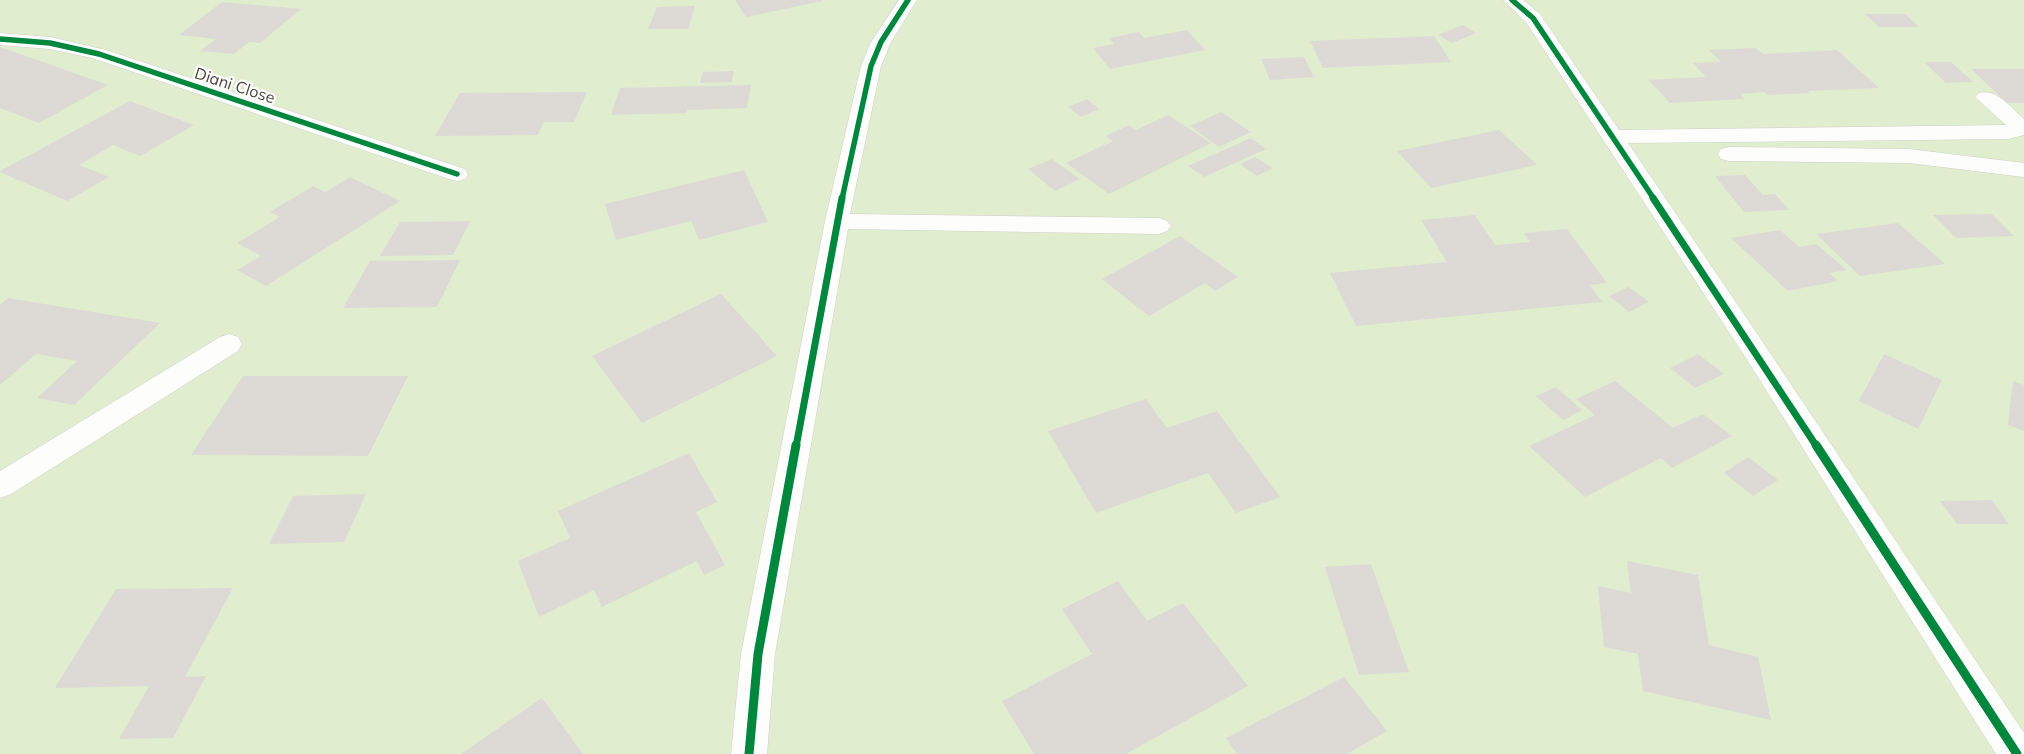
<svg xmlns="http://www.w3.org/2000/svg" width="2024" height="754" font-family="Mulish,sans-serif">
  <style>
    .green { fill: #e0edce }
    .building { fill: #dddad6 }
    .lines { fill: none; stroke-linecap: round; stroke-linejoin: round }
    .minor-casing { stroke: #d1cfcb; stroke-width: 1 }
    .minor { fill: #fdfdfc; fill-rule: evenodd }
    .cycleway-far2-casing { stroke: #fff; stroke-width: 8 }
    .cycleway-far1-casing { stroke: #fff; stroke-width: 10 }
    .cycleway-casing { stroke: #fff; stroke-width: 12 }
    .cycleway-far2 { stroke: #00873e; stroke-width: 5.5 }
    .cycleway-far1 { stroke: #00873e; stroke-width: 7 }
    .cycleway { stroke: #00873e; stroke-width: 9 }
    .labels { text-anchor: middle; dominant-baseline: central; stroke-width: 4.5; stroke-linejoin: round; paint-order: stroke }
    .far-street-label { font-size: 16px; fill: #4a4339; stroke: #fff }
  </style>
  <rect width="100%" height="100%" fill="#f3f1ed"/>
  <path class="green" d="M 0,0 L 2024,0 L 2024,754 L 0,754 Z"/>
  <path class="building" d="M 735,0 L 822,0 L 822,1 L 746,17 Z
    M 222,2 L 301,9 L 260,43 L 249,42 L 234,54 L 200,51 L 216,39 L 179,35 Z
    M 695,6 L 688,29 L 648,29 L 657,7 Z
    M 1865,14 L 1905,14 L 1919,27 L 1879,27 Z
    M 1463,25 L 1476,33 L 1452,43 L 1438,35 Z
    M 1187,30 L 1205,50 L 1110,69 L 1093,48 L 1114,44 L 1109,38 L 1139,32 L 1144,38 Z
    M 1434,36 L 1451,62 L 1323,68 L 1310,41 Z
    M 0,47 L 108,85 L 39,123 L 0,108 Z
    M 1756,48 L 1763,54 L 1837,50 L 1879,88 L 1808,91 L 1810,93 L 1767,95 L 1764,92 L 1740,94 L 1745,99 L 1670,103 L 1649,80 L 1706,77 L 1693,63 L 1721,62 L 1709,50 Z
    M 1304,57 L 1314,77 L 1270,80 L 1261,59 Z
    M 1924,62 L 1951,62 L 1973,82 L 1946,83 Z
    M 1971,69 L 2024,69 L 2024,103 L 2007,103 Z
    M 734,71 L 732,82 L 700,83 L 703,72 Z
    M 751,85 L 747,108 L 687,110 L 687,113 L 611,115 L 620,88 Z
    M 587,92 L 574,122 L 544,122 L 538,135 L 435,136 L 460,93 Z
    M 1087,99 L 1099,109 L 1081,117 L 1068,107 Z
    M 130,101 L 194,125 L 140,156 L 113,145 L 79,165 L 109,177 L 67,201 L 0,172 L 0,171 Z
    M 1221,112 L 1251,132 L 1219,147 L 1190,126 Z
    M 1168,115 L 1211,143 L 1109,194 L 1066,163 L 1113,141 L 1106,136 L 1129,125 L 1136,130 Z
    M 1499,130 L 1537,165 L 1431,188 L 1397,151 Z
    M 1251,138 L 1266,149 L 1204,177 L 1188,166 Z
    M 1255,157 L 1273,168 L 1257,176 L 1240,164 Z
    M 1052,159 L 1080,179 L 1055,191 L 1028,169 Z
    M 744,170 L 768,222 L 699,240 L 691,221 L 616,240 L 605,204 Z
    M 1745,175 L 1763,195 L 1775,194 L 1789,210 L 1744,212 L 1715,176 Z
    M 350,177 L 400,201 L 266,286 L 237,270 L 261,256 L 237,243 L 280,217 L 270,212 L 313,186 L 325,192 Z
    M 1992,214 L 2014,236 L 1956,238 L 1933,215 Z
    M 1475,215 L 1495,245 L 1530,242 L 1524,233 L 1567,229 L 1607,283 L 1590,285 L 1602,302 L 1356,326 L 1330,273 L 1447,262 L 1421,220 Z
    M 470,221 L 453,255 L 380,256 L 400,222 Z
    M 1898,223 L 1945,264 L 1860,276 L 1816,234 Z
    M 1780,230 L 1799,247 L 1816,244 L 1847,270 L 1829,273 L 1838,281 L 1788,291 L 1731,238 Z
    M 1180,236 L 1238,277 L 1215,291 L 1205,283 L 1149,316 L 1102,279 Z
    M 460,260 L 437,307 L 343,308 L 370,261 Z
    M 1629,287 L 1649,302 L 1629,312 L 1609,296 Z
    M 721,294 L 777,356 L 642,423 L 592,356 Z
    M 8,298 L 160,323 L 74,405 L 37,398 L 77,361 L 36,354 L 0,385 L 0,305 Z
    M 1698,354 L 1724,374 L 1695,388 L 1670,368 Z
    M 1884,354 L 1942,380 L 1918,429 L 1859,401 Z
    M 243,376 L 408,376 L 368,456 L 191,455 Z
    M 1615,381 L 1673,428 L 1703,414 L 1732,436 L 1672,468 L 1661,458 L 1585,497 L 1529,446 L 1595,415 L 1576,399 Z
    M 2013,381 L 2024,385 L 2024,431 L 2008,425 Z
    M 1556,387 L 1582,410 L 1563,420 L 1536,396 Z
    M 1146,399 L 1167,428 L 1217,411 L 1280,497 L 1236,513 L 1208,473 L 1096,513 L 1048,431 Z
    M 689,453 L 717,502 L 696,512 L 725,565 L 704,575 L 697,561 L 602,607 L 594,590 L 539,617 L 518,561 L 570,538 L 558,511 Z
    M 1748,457 L 1778,480 L 1753,496 L 1724,473 Z
    M 366,494 L 344,542 L 269,544 L 293,496 Z
    M 1992,500 L 2009,524 L 1957,524 L 1940,501 Z
    M 1627,561 L 1698,575 L 1709,645 L 1758,657 L 1771,720 L 1643,691 L 1638,654 L 1604,647 L 1598,586 L 1631,593 Z
    M 1371,564 L 1409,672 L 1359,675 L 1325,567 Z
    M 1118,581 L 1147,621 L 1183,603 L 1248,686 L 1126,754 L 1034,754 L 1002,701 L 1092,654 L 1062,609 Z
    M 233,588 L 185,677 L 206,676 L 173,738 L 119,739 L 149,686 L 55,688 L 116,589 Z
    M 1344,677 L 1387,731 L 1347,754 L 1237,754 L 1226,738 Z
    M 542,698 L 583,754 L 461,754 Z"/>
  <g class="lines">
    <defs>
      <path id="minor" d="M 899,0 L 917,0 L 891,42 L 881,66 L 850,214 L 1159,218 L 1167,221 L 1171,226 L 1167,231 L 1159,234 L 848,229 L 775,654 L 767,754 L 731,754 L 741,654 L 825,221 L 861,66 L 871,42 Z
        M 1503,0 L 1523,0 L 1540,14 L 1619,130 L 2006,125 L 1975,97 L 1979,93 C 1997,88 2011,108 2024,119 L 2024,135 L 2008,139 L 1628,143 L 1762,341 L 2024,733 L 2024,754 L 1996,754 L 1744,355 L 1526,22 Z
        M 0,33 L 50,37 L 106,50 L 465,169 L 468,174 L 465,179 L 457,181 L 449,179 L 92,58 L 50,49 L 0,45 Z
        M 1729,147 L 1909,149 L 2024,163 L 2024,177 L 1909,163 L 1729,161 L 1721,159 L 1718,154 L 1721,149 Z
        M 229,334 L 238,337 L 242,344 L 238,351 L 11,494 L 0,498 L 0,471 L 220,337 Z"/>
    </defs>
    <use href="#minor" class="minor-casing"/>
    <use href="#minor" class="minor"/>
    <defs>
      <path id="cycleway-far2" d="M 1512,0 L 1533,18 L 1654,199
        M 0,39 L 50,43 L 99,54 L 457,174
        M 842,199 L 871,66 L 881,42 L 908,0"/>
      <path id="cycleway-far1" d="M 1653,198 L 1817,447
        M 796,447 L 842,198"/>
      <path id="cycleway" d="M 1816,445 L 2017,754
        M 749,754 L 758,654 L 796,445"/>
    </defs>
    <use href="#cycleway-far2" class="cycleway-far2-casing"/>
    <use href="#cycleway-far1" class="cycleway-far1-casing"/>
    <use href="#cycleway" class="cycleway-casing"/>
    <use href="#cycleway-far2" class="cycleway-far2"/>
    <use href="#cycleway-far1" class="cycleway-far1"/>
    <use href="#cycleway" class="cycleway"/>
  </g>
  <g class="labels">
    <g class="far-street-label">
      <text transform="translate(235 85) rotate(18)">Diani Close</text>
    </g>
  </g>
</svg>
